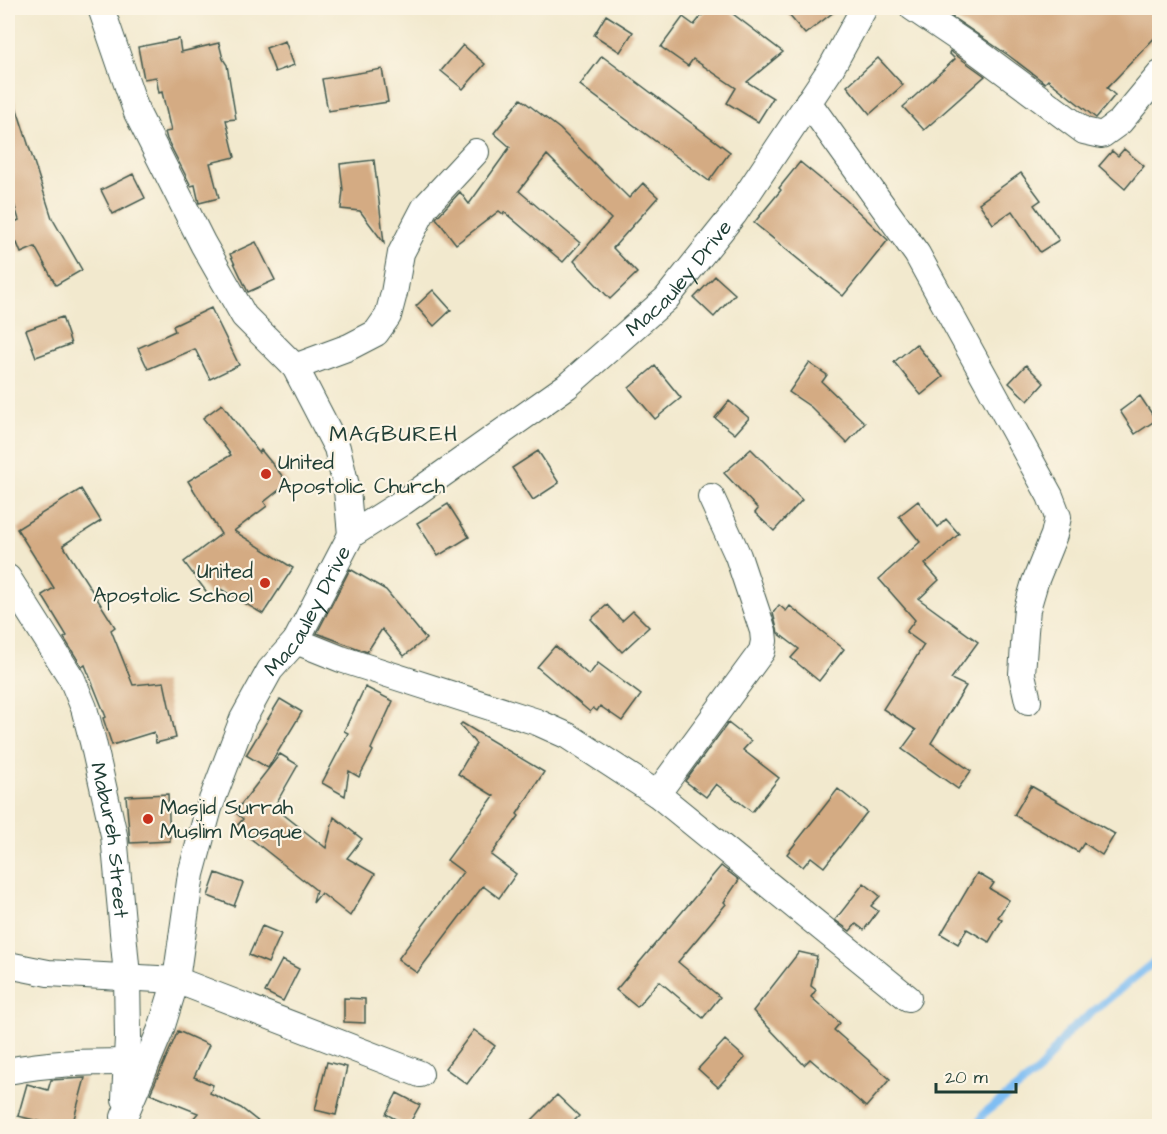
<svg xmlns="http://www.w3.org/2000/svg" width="1167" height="1134" font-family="'Architects Daughter',sans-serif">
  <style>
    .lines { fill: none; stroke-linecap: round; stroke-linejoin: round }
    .stream { stroke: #7fbef3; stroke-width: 8 }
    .building { fill: #d4ab83 }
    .street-casing { stroke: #3f574b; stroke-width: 28 }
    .street { stroke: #fff; stroke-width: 26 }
    .poi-dot { fill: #c8321e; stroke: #fcf5e5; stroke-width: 2 }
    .labels { text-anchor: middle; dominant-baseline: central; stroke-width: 4.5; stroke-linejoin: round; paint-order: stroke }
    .street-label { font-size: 21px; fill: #1f3d34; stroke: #fcf5e5 }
    .poi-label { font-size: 21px; fill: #1f3d34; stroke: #fcf5e5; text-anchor: start }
    .neighbourhood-label { font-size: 22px; letter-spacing: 1.5px; fill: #1f3d34; stroke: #fcf5e5 }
  </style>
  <rect width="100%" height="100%" fill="#fcf5e5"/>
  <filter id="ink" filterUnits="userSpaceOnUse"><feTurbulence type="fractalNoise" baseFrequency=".0167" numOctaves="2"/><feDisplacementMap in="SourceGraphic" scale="12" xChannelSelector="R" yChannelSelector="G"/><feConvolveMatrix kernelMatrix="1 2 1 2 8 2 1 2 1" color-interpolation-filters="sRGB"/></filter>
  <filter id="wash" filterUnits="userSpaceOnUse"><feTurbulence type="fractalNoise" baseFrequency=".008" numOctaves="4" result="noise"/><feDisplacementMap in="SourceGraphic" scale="24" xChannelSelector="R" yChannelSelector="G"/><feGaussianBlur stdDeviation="1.35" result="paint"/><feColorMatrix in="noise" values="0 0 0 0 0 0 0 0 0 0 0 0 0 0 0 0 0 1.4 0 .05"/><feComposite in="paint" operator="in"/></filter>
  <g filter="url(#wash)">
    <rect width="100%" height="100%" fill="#f2e9ce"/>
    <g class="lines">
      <path class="stream" d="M 978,1126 L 983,1114 L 1037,1073 L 1069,1031 L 1160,957"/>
    </g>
    <g id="blocks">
      <path class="building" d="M 708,8 L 725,8 L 783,52 L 747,82 L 773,98 L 758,122 L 727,103 L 736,88 L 693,59 L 688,66 L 661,47 L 683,17 L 694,25 Z
        M 783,8 L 839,8 L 805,34 Z
        M 939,8 L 1160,8 L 1160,32 L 1107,88 L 1115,95 L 1096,118 L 1048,80 L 1045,83 L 1008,55 Z
        M 606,15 L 633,32 L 620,52 L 594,35 Z
        M 179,39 L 181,52 L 219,43 L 223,59 L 227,65 L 236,119 L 226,120 L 235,157 L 210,163 L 219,198 L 199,203 L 195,185 L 191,186 L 167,139 L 165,132 L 171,131 L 162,92 L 159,93 L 156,77 L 144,79 L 138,47 Z
        M 285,41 L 294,65 L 275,72 L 266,48 Z
        M 463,45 L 485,64 L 463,89 L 441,71 Z
        M 950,51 L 985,76 L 924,130 L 903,107 L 955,59 L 949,53 Z
        M 602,56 L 730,152 L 709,181 L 580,85 Z
        M 878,58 L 903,85 L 870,114 L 847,86 Z
        M 382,69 L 388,102 L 328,111 L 322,79 Z
        M 8,94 L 12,94 L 52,218 L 82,270 L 56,285 L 35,247 L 21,253 L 17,243 L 8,247 L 8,225 L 19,220 L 8,184 Z
        M 521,99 L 560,129 L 629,198 L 643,183 L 658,197 L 613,248 L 637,273 L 610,299 L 574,261 L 611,219 L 547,155 L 519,191 L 580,243 L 563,262 L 504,212 L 503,214 L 499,211 L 456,244 L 436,218 L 460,192 L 469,204 L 510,147 L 494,133 Z
        M 1124,149 L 1144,166 L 1125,189 L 1099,166 L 1112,151 L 1118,156 Z
        M 374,160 L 384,243 L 360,211 L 341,209 L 343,190 L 340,164 Z
        M 800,162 L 845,199 L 888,240 L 843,296 L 754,223 L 781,190 L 779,188 Z
        M 1021,173 L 1041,200 L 1034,205 L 1059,240 L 1040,252 L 1012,211 L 993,224 L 979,203 Z
        M 133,174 L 145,198 L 113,214 L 101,190 Z
        M 256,242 L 275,280 L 248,292 L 230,254 Z
        M 715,276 L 735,294 L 714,317 L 694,298 Z
        M 433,290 L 451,310 L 434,326 L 416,306 Z
        M 211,308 L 239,365 L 210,379 L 195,349 L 148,369 L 138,348 L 175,331 L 173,326 Z
        M 62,317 L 71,344 L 36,357 L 26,330 Z
        M 916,344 L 943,377 L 921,395 L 894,362 Z
        M 809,363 L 827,375 L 822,382 L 865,423 L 847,443 L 811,407 L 789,392 Z
        M 1026,365 L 1044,383 L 1028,401 L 1009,383 Z
        M 655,366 L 681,398 L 655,419 L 629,388 Z
        M 1140,396 L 1156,420 L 1135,434 L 1120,411 Z
        M 729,401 L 749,418 L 735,434 L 715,418 Z
        M 222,404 L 259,453 L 261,450 L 288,483 L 264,502 L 267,506 L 234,531 L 293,568 L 263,614 L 219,588 L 211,598 L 184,562 L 221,534 L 188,481 L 231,455 L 203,418 Z
        M 751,449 L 802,500 L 774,531 L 755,513 L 758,509 L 724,473 Z
        M 538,451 L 559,483 L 533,500 L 512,468 Z
        M 81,489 L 101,521 L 63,545 L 115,627 L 111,630 L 133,685 L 164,682 L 176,738 L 156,743 L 154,732 L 112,745 L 103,718 L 106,717 L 85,665 L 82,667 L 81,665 L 64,638 L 67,636 L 42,595 L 54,588 L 17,529 Z
        M 918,501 L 938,527 L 946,519 L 959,534 L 925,564 L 939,580 L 919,599 L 978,642 L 951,679 L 966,686 L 931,743 L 971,771 L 958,789 L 902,749 L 916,730 L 883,709 L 924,645 L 906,632 L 915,620 L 879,579 L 920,542 L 899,516 Z
        M 448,504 L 469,537 L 438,556 L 417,523 Z
        M 350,569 L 386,590 L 426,639 L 404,656 L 382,629 L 367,652 L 317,633 Z
        M 607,605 L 622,621 L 633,611 L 649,627 L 622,652 L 591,619 Z
        M 779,605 L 786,611 L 790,606 L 844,649 L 819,681 L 791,658 L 799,649 L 778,633 L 773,613 Z
        M 555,646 L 589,675 L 598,663 L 641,695 L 622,721 L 600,706 L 597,711 L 593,708 L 590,712 L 537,667 Z
        M 365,687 L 393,701 L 371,749 L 373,751 L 359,777 L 349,771 L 345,796 L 322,783 L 348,733 L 344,731 Z
        M 280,699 L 302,712 L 268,768 L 246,755 Z
        M 462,723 L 544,772 L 517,814 L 519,816 L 491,855 L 516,874 L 499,898 L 483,886 L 417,973 L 398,959 L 463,872 L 447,860 L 494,796 L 458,774 L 476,744 L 460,725 Z
        M 728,723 L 751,741 L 743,750 L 779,778 L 752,812 L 716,784 L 706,797 L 685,781 Z
        M 280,754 L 298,765 L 274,807 L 326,848 L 334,817 L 362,839 L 347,858 L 375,874 L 350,916 L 321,893 L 313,903 L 316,890 L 236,827 L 243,819 L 235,812 Z
        M 1031,786 L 1115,834 L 1102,855 L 1084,843 L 1078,852 L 1014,815 Z
        M 838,789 L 867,812 L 824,867 L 811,857 L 803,867 L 787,854 Z
        M 168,794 L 170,841 L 130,843 L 126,796 Z
        M 721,866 L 739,880 L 724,902 L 726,904 L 678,962 L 720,997 L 703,1018 L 659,981 L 637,1007 L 616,990 Z
        M 216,873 L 243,883 L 234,906 L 208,896 Z
        M 977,873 L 994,883 L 990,889 L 1009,900 L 998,917 L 1002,920 L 989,942 L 967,929 L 958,944 L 941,934 Z
        M 864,883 L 880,896 L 871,906 L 878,911 L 864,930 L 856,924 L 850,931 L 835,920 Z
        M 262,926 L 281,934 L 268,963 L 249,955 Z
        M 799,952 L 817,956 L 811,986 L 816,990 L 811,997 L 840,1023 L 834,1030 L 890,1079 L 866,1107 L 810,1059 L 804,1065 L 753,1011 Z
        M 282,960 L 299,969 L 283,1001 L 265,992 Z
        M 344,998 L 365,999 L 365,1023 L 344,1022 Z
        M 474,1030 L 495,1046 L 467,1084 L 445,1068 Z
        M 178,1031 L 209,1045 L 194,1077 L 213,1085 L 210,1093 L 241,1108 L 264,1126 L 187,1126 L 198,1113 L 150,1094 Z
        M 725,1040 L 745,1058 L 718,1087 L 698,1069 Z
        M 327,1062 L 347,1067 L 336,1115 L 315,1110 Z
        M 85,1078 L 72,1126 L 58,1126 L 18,1116 L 27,1084 L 48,1090 L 51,1080 Z
        M 397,1093 L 420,1105 L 408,1126 L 386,1114 Z
        M 557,1095 L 579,1116 L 569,1126 L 526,1126 Z"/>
    </g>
  </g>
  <g filter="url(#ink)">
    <use href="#blocks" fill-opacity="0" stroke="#3f574b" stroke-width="1.5"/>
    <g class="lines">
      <defs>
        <g id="street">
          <path d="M 101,8 L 137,113 L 203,244 L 244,316 L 295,367 L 337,448 L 347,490 L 351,535"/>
          <path d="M 913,8 L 975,50 L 1084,131 L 1102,135 L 1120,122 L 1160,74"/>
          <path d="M 808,102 L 917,254 L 1050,496 L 1058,517 L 1054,535 L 1035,582 L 1027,609 L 1025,631 L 1022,674 L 1028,701"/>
          <path d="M 295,367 L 349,347 L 376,333 L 388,316 L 394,293 L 401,253 L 425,207 L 476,152"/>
          <path id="s1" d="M 8,578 L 72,679 L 84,708 L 93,742 L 114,835 L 127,976 L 128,1037 L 125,1099"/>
          <path d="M 296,641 L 341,659 L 537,722 L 568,736 L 657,794 L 908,998"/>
          <path d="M 657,794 L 762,651 L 764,641 L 763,631 L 738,556 L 711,497"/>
          <path d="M 8,965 L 48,973 L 176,980 L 420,1074"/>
          <path d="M 8,1071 C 48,1063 86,1062 127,1062"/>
          <path id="s2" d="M 124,1117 L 161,1029 L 176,980 L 191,874 L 209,808 L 243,719 L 270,670 L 296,641 L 351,535 L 403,502 L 567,386 L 666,299 L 734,214 L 830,70 L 864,8"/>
        </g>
      </defs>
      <use href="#street" class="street-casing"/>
      <use href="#street" class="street"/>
    </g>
  </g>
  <g class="poi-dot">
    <circle cx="266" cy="474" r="6"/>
    <circle cx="265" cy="583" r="6"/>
    <circle cx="148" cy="819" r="6"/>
  </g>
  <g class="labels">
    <g class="street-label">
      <text stroke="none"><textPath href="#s2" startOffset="1050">Macauley Drive</textPath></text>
      <text stroke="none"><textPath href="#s2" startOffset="544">Macauley Drive</textPath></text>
      <text stroke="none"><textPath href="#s1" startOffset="286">Mabureh Street</textPath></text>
    </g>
    <g class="poi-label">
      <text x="278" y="462">United<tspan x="278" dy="24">Apostolic Church</tspan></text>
      <text x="253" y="571" text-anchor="end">United<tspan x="253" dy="24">Apostolic School</tspan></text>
      <text x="160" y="807">Masjid Surrah<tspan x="160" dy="24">Muslim Mosque</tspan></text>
    </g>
    <g class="neighbourhood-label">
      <text x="394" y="434">MAGBUREH</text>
    </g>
  </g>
  <rect width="1167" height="1134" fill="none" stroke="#fcf5e5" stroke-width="30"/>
  <path d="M936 1083v9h80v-9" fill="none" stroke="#1f3d34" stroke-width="3"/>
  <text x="945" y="1083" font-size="18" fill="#1f3d34" stroke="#fcf5e5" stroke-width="4.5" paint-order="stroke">20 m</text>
</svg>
